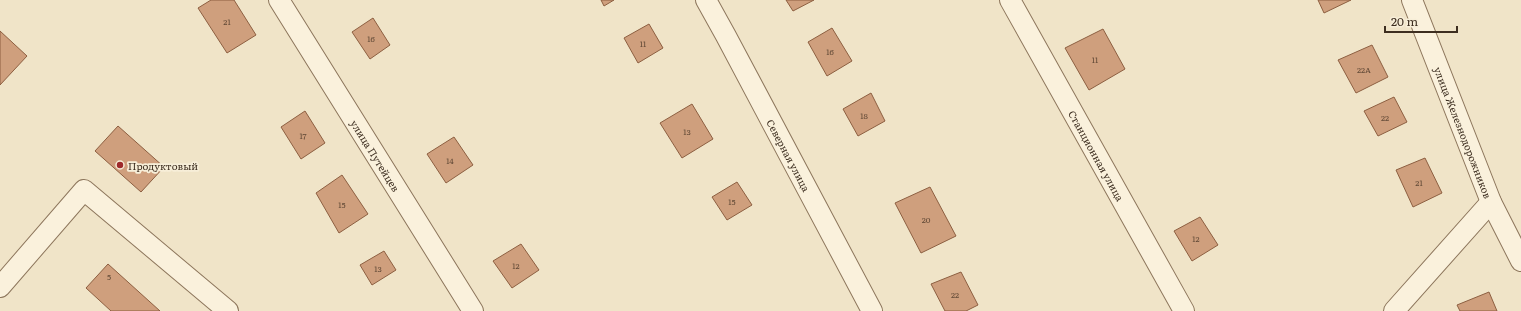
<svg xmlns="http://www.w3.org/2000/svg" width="1521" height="311" font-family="Literata,serif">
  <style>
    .building { fill: #cf9f7d; stroke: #8d5f41 }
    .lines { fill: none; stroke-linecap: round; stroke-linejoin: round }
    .minor-casing { stroke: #8d765c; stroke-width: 22 }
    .minor { stroke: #faf1dc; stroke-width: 20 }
    .poi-dot { fill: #9e2a2b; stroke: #f7eed8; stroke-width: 1.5 }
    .labels { text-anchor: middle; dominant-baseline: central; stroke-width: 3.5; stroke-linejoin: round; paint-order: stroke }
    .number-label { font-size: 8px; fill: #624a37 }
    .street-label { font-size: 10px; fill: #3d2e20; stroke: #f7eed8 }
    .poi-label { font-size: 10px; fill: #3d2e20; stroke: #f7eed8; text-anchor: start }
  </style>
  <rect width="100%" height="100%" fill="#f0e4c8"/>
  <path class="building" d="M 211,0 L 234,0 L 256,35 L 227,53 L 198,8 Z
    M 601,0 L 614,0 L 604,6 Z
    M 786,0 L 814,0 L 793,11 Z
    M 1318,0 L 1351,0 L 1324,13 Z
    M 373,18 L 390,45 L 370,59 L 352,32 Z
    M 649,24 L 663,48 L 638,63 L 624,38 Z
    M 832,28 L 852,61 L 827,76 L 808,42 Z
    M 1103,29 L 1125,69 L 1089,90 L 1065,48 Z
    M 0,31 L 27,56 L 0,85 Z
    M 1372,45 L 1388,77 L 1356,93 L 1338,60 Z
    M 871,93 L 885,121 L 858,136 L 843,109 Z
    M 1394,97 L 1407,122 L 1378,136 L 1364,111 Z
    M 692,104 L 713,139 L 682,158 L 660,123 Z
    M 305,111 L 325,143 L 301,159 L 281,127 Z
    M 118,126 L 164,167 L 141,192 L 95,151 Z
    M 454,137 L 473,165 L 446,183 L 427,154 Z
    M 1425,158 L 1442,193 L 1413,207 L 1396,170 Z
    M 342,175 L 368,214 L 339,233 L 316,193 Z
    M 737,182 L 752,205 L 727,220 L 712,197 Z
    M 930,187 L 956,236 L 921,253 L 895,203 Z
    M 1200,217 L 1218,245 L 1192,261 L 1174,231 Z
    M 521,244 L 539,270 L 512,288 L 493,261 Z
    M 384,251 L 396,270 L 372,285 L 360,265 Z
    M 108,264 L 160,311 L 111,311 L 86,288 Z
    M 961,272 L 978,305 L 966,311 L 945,311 L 931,284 Z
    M 1489,292 L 1497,311 L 1460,311 L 1457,305 Z"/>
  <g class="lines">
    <defs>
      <g id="minor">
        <path id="s1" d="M 279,0 L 473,311"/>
        <path id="s2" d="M 706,0 L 726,36 L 872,311"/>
        <path id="s3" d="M 1010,0 L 1184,311"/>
        <path id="s4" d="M 1412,0 L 1491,202 L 1521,261"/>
        <path d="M 0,287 L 84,190 L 228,311"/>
        <path d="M 1394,311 L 1491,202"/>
      </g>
    </defs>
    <use href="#minor" class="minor-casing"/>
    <use href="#minor" class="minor"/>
  </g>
  <circle class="poi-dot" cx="120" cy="165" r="4"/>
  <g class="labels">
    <g class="number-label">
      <text x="227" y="21">21</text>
      <text x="371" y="38">16</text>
      <text x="643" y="43">11</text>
      <text x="830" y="51">16</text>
      <text x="1095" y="59">11</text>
      <text x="1364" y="69">22А</text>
      <text x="864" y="115">18</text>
      <text x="1385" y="117">22</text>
      <text x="687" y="131">13</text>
      <text x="303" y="135">17</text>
      <text x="450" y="160">14</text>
      <text x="1419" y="182">21</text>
      <text x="732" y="201">15</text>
      <text x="342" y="204">15</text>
      <text x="926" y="219">20</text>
      <text x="1196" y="238">12</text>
      <text x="516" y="265">12</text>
      <text x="378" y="268">13</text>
      <text x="109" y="276">5</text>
      <text x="955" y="294">22</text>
    </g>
    <g class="street-label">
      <text stroke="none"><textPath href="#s4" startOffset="142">улица Железнодорожников</textPath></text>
      <text stroke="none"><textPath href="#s2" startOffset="176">Северная улица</textPath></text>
      <text stroke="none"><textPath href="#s1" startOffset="183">улица Путейцев</textPath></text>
      <text stroke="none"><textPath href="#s3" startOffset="178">Станционная улица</textPath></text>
    </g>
    <g class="poi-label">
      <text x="128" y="165">Продуктовый</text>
    </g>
  </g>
  <path d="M1385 26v6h72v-6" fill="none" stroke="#3d2e20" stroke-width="2"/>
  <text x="1391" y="26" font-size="12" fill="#3d2e20" stroke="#f7eed8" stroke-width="3" paint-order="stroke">20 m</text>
</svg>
